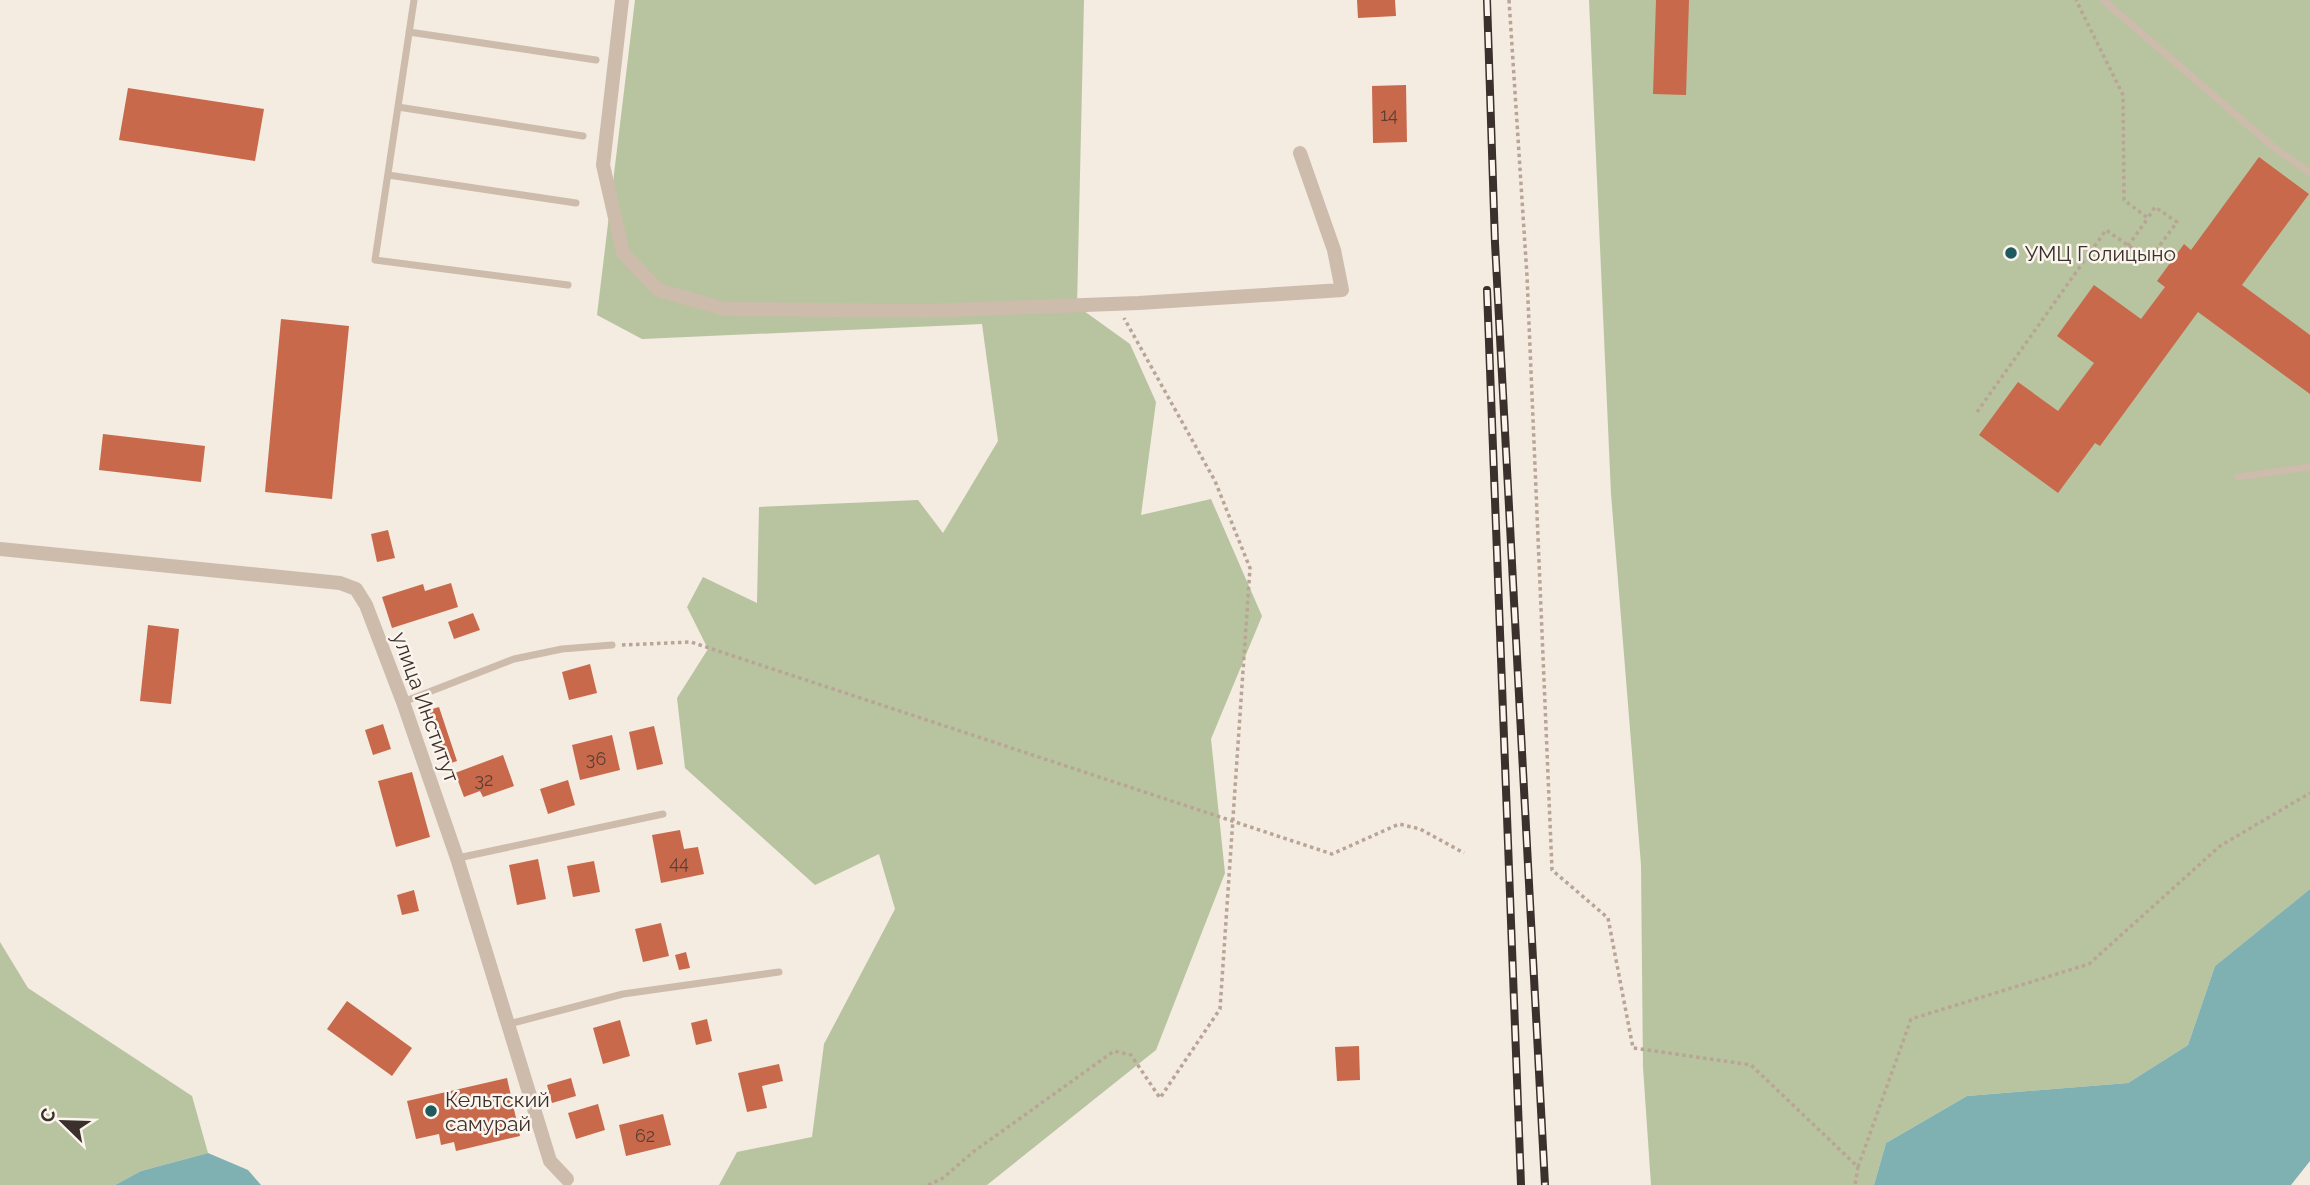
<svg xmlns="http://www.w3.org/2000/svg" width="2310" height="1185" font-family="Raleway,sans-serif">
  <style>
    .green { fill: #b8c4a0 }
    .water { fill: #7fb0b2 }
    .building { fill: #c8694b }
    .lines { fill: none; stroke-linecap: round; stroke-linejoin: round }
    .path { stroke: #b9a596; stroke-width: 3.5; stroke-dasharray: 3.5 3.5; stroke-linecap: butt }
    .lane { stroke: #cdbbac; stroke-width: 7 }
    .street { stroke: #cdbbac; stroke-width: 14 }
    .rail-casing { stroke: #3b302b; stroke-width: 8 }
    .rail { stroke: #fbf5ee; stroke-width: 5; stroke-dasharray: 16; stroke-linecap: butt }
    .poi-dot { fill: #1f5a5e; stroke: #fbf5ee; stroke-width: 2.5 }
    .labels { text-anchor: middle; dominant-baseline: central; stroke-width: 5; stroke-linejoin: round; paint-order: stroke }
    .number-label { font-size: 18px; fill: #5e3e33 }
    .poi-label { font-size: 21px; fill: #3b302b; stroke: #fbf5ee; text-anchor: start }
    .street-label { font-size: 21px; fill: #3b302b; stroke: #fbf5ee }
  </style>
  <rect width="100%" height="100%" fill="#f4ebe1"/>
  <path class="green" d="M 635,0 L 1084,0 L 1077,306 L 1130,344 L 1156,402 L 1141,515 L 1211,499 L 1262,616 L 1211,739 L 1225,873 L 1156,1050 L 987,1185 L 719,1185 L 737,1152 L 812,1137 L 824,1044 L 895,909 L 879,854 L 815,885 L 685,768 L 677,698 L 708,649 L 687,607 L 703,577 L 757,603 L 759,507 L 918,500 L 943,533 L 998,441 L 982,324 L 642,339 L 597,315 Z
    M 1589,0 L 2310,0 L 2310,889 L 2215,966 L 2188,1045 L 2128,1083 L 1967,1096 L 1886,1143 L 1874,1185 L 1651,1185 L 1643,1067 L 1641,865 L 1611,494 Z
    M 0,942 L 28,988 L 192,1096 L 208,1153 L 141,1171 L 115,1185 L 0,1185 Z"/>
  <path class="water" d="M 2310,889 L 2310,1161 L 2291,1185 L 1874,1185 L 1886,1143 L 1967,1096 L 2128,1083 L 2188,1045 L 2215,966 Z
    M 208,1153 L 248,1170 L 261,1185 L 115,1185 L 141,1171 Z"/>
  <path class="building" d="M 1357,0 L 1395,0 L 1396,16 L 1358,18 Z
    M 1656,0 L 1689,0 L 1686,95 L 1653,94 Z
    M 1406,85 L 1407,142 L 1373,143 L 1372,86 Z
    M 128,88 L 264,109 L 255,161 L 119,140 Z
    M 2259,157 L 2309,194 L 2242,285 L 2310,335 L 2310,394 L 2198,312 L 2100,446 L 2095,443 L 2058,493 L 1979,435 L 2018,382 L 2058,411 L 2094,363 L 2057,336 L 2094,285 L 2141,319 L 2165,287 L 2157,281 L 2184,244 L 2191,250 Z
    M 281,319 L 349,326 L 332,499 L 265,492 Z
    M 103,434 L 205,446 L 201,482 L 99,470 Z
    M 388,530 L 395,558 L 377,562 L 371,534 Z
    M 451,583 L 458,607 L 392,628 L 382,597 L 423,584 L 425,591 Z
    M 473,613 L 480,630 L 454,639 L 448,622 Z
    M 148,625 L 179,629 L 171,704 L 140,701 Z
    M 590,664 L 597,693 L 569,700 L 562,672 Z
    M 439,707 L 457,761 L 448,764 L 429,710 Z
    M 383,724 L 391,749 L 373,755 L 365,730 Z
    M 654,726 L 663,764 L 637,770 L 629,732 Z
    M 612,735 L 620,770 L 580,780 L 572,745 Z
    M 503,755 L 514,786 L 483,797 L 480,791 L 464,797 L 455,773 Z
    M 412,772 L 430,837 L 396,847 L 378,781 Z
    M 568,780 L 575,805 L 548,814 L 540,789 Z
    M 680,830 L 684,849 L 698,847 L 704,874 L 661,883 L 652,835 Z
    M 538,859 L 546,899 L 517,905 L 509,865 Z
    M 594,861 L 600,892 L 573,897 L 567,866 Z
    M 414,890 L 419,911 L 402,915 L 397,895 Z
    M 661,923 L 669,956 L 643,962 L 635,929 Z
    M 686,952 L 690,968 L 679,970 L 675,955 Z
    M 347,1001 L 412,1048 L 392,1076 L 327,1029 Z
    M 707,1019 L 712,1041 L 696,1045 L 691,1023 Z
    M 620,1020 L 630,1056 L 603,1064 L 593,1028 Z
    M 1359,1046 L 1360,1080 L 1337,1081 L 1335,1047 Z
    M 779,1064 L 783,1081 L 762,1086 L 767,1108 L 747,1112 L 738,1073 Z
    M 507,1078 L 520,1136 L 456,1151 L 454,1142 L 441,1145 L 439,1134 L 416,1139 L 407,1101 Z
    M 571,1078 L 576,1096 L 552,1103 L 547,1085 Z
    M 598,1104 L 605,1130 L 576,1139 L 568,1113 Z
    M 663,1114 L 671,1145 L 626,1156 L 619,1125 Z"/>
  <g class="lines">
    <path class="path" d="M 1509,0 L 1527,276 L 1552,870 L 1608,918 L 1633,1048 L 1751,1065 L 1858,1167 L 1855,1185
      M 2128,246 L 2148,218
      M 2156,250 L 2172,261
      M 1977,412 L 2106,230 L 2149,260 L 2177,222 L 2155,207 L 2148,218 L 2124,200 L 2123,95 L 2076,0
      M 622,645 L 691,642 L 1332,854 L 1399,824 L 1420,829 L 1464,853
      M 1858,1167 L 1911,1019 L 2089,964 L 2220,846 L 2310,793
      M 928,1185 L 943,1178 L 973,1152 L 1114,1051 L 1131,1055 L 1160,1098 L 1220,1009 L 1250,568 L 1215,481 L 1124,318"/>
    <path class="lane" d="M 414,0 L 375,260 L 568,285
      M 2103,0 L 2271,145 L 2310,173
      M 409,32 L 596,60
      M 398,107 L 583,136
      M 388,175 L 576,203
      M 2238,477 L 2310,467
      M 403,702 L 514,659 L 562,649 L 612,645
      M 458,858 L 663,814
      M 509,1024 L 623,994 L 779,972"/>
    <path class="street" d="M 622,0 L 603,165 L 623,253 L 658,290 L 725,309 L 924,311 L 1139,303 L 1342,290 L 1334,250 L 1300,153
      M 0,549 L 340,583 L 356,589 L 366,605 L 403,702 L 457,858 L 550,1161 L 567,1179"/>
    <defs>
      <path id="rail" d="M 1487,0 L 1495,243 L 1545,1185
        M 1487,290 L 1521,1185"/>
    </defs>
    <use href="#rail" class="rail-casing"/>
    <use href="#rail" class="rail"/>
  </g>
  <g class="poi-dot">
    <circle cx="2011" cy="253" r="7"/>
    <circle cx="431" cy="1111" r="7"/>
  </g>
  <g class="labels">
    <g class="number-label">
      <text x="1389" y="114">14</text>
      <text x="596" y="758">36</text>
      <text x="484" y="779">32</text>
      <text x="679" y="862">44</text>
      <text x="645" y="1135">62</text>
    </g>
    <g class="poi-label">
      <text x="2025" y="253">УМЦ Голицыно</text>
      <text x="445" y="1099">Кельтский<tspan x="445" dy="24">самурай</tspan></text>
    </g>
    <g class="street-label">
      <text transform="translate(426 707) rotate(70)">улица Институт</text>
    </g>
  </g>
  <g transform="translate(63 1122) rotate(293)" stroke="#fbf5ee" stroke-width="5" paint-order="stroke">
  <path d="M0-5L12 26L0 18L-12 26Z" fill="#3b302b"/>
  <text y="-10" font-size="19" font-weight="bold" text-anchor="middle" fill="#3b302b">С</text>
  </g>
</svg>
